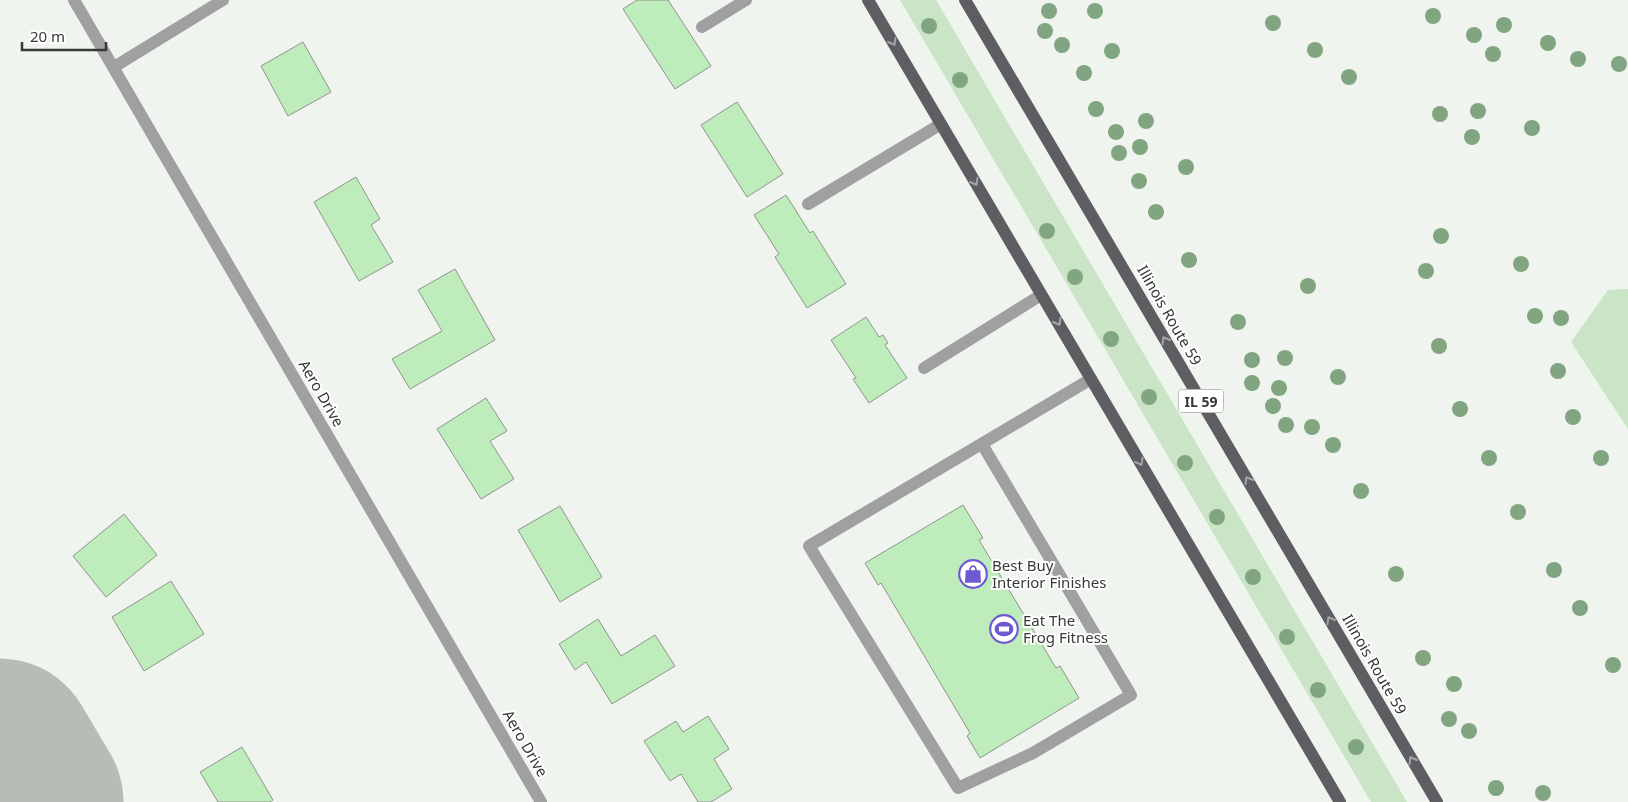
<svg xmlns="http://www.w3.org/2000/svg" width="1628" height="802" font-family="'Noto Sans',sans-serif">
  <style>
    .green { fill: #c9e5c6 }
    .lines { fill: none; stroke-linecap: round; stroke-linejoin: round }
    .runway { stroke: #b7bcb6; stroke-width: 189 }
    .building { fill: #bfecbb; stroke: #8f948e }
    .minor { stroke: #a0a0a3; stroke-width: 12 }
    .major { stroke: #5d5d62; stroke-width: 12 }
    .tree { fill: #82a581 }
    .oneway { stroke: #a6a6a9 }
    .labels { text-anchor: middle; dominant-baseline: central; stroke-width: 4; stroke-linejoin: round; paint-order: stroke }
    .shield { fill: #fff; stroke: #727472; stroke-width: 1 }
    .shield-label { font-size: 14px; font-weight: bold; fill: #363936 }
    .street-label { font-size: 15px; fill: #363936; stroke: #fff }
    .poi-label { font-size: 15px; fill: #363936; stroke: #fff; text-anchor: start }
  </style>
  <rect width="100%" height="100%" fill="#eff5ee"/>
  <path class="green" d="M 900,0 L 936,0 L 1407,802 L 1371,802 Z
    M 1628,289 L 1628,429 L 1571,342 L 1608,290 Z"/>
  <g class="lines">
    <path class="runway" d="M 0,753 L 29,802"/>
  </g>
  <path class="building" d="M 637,0 L 668,0 L 711,66 L 675,89 L 623,9 Z
    M 303,42 L 331,92 L 288,116 L 261,66 Z
    M 737,102 L 783,174 L 747,197 L 701,125 Z
    M 356,177 L 380,219 L 371,225 L 393,262 L 359,281 L 314,202 Z
    M 786,195 L 810,233 L 813,231 L 846,284 L 807,308 L 775,257 L 779,254 L 754,215 Z
    M 455,269 L 495,340 L 410,389 L 392,359 L 442,331 L 418,290 Z
    M 866,317 L 879,337 L 883,335 L 888,343 L 885,345 L 907,378 L 869,403 L 853,379 L 856,378 L 831,340 Z
    M 486,398 L 507,431 L 490,441 L 514,479 L 481,499 L 437,429 Z
    M 963,505 L 983,538 L 979,540 L 1056,668 L 1060,666 L 1079,698 L 980,758 L 967,736 L 970,733 L 881,583 L 878,585 L 865,563 Z
    M 560,506 L 602,577 L 560,602 L 518,530 Z
    M 124,514 L 157,555 L 106,597 L 73,556 Z
    M 171,581 L 204,634 L 144,671 L 112,617 Z
    M 598,619 L 621,656 L 655,635 L 675,666 L 612,704 L 586,662 L 575,670 L 559,644 Z
    M 708,716 L 729,749 L 714,759 L 732,789 L 711,802 L 698,802 L 681,774 L 670,781 L 644,741 L 676,721 L 683,732 Z
    M 242,747 L 273,800 L 270,802 L 218,802 L 200,772 Z"/>
  <g class="lines">
    <path class="minor" d="M 74,0 L 541,802
      M 702,27 L 746,0
      M 114,67 L 223,0
      M 808,204 L 941,124
      M 924,368 L 1041,295
      M 982,444 L 1131,695 L 1033,753 L 958,788 L 809,546 L 1091,379"/>
    <path class="major" d="M 868,0 L 1340,802
      M 965,0 L 1437,802"/>
  </g>
  <g class="tree">
    <circle cx="1049" cy="11" r="8"/>
    <circle cx="1095" cy="11" r="8"/>
    <circle cx="1433" cy="16" r="8"/>
    <circle cx="1273" cy="23" r="8"/>
    <circle cx="1504" cy="25" r="8"/>
    <circle cx="929" cy="26" r="8"/>
    <circle cx="1045" cy="31" r="8"/>
    <circle cx="1474" cy="35" r="8"/>
    <circle cx="1548" cy="43" r="8"/>
    <circle cx="1062" cy="45" r="8"/>
    <circle cx="1315" cy="50" r="8"/>
    <circle cx="1112" cy="51" r="8"/>
    <circle cx="1493" cy="54" r="8"/>
    <circle cx="1578" cy="59" r="8"/>
    <circle cx="1619" cy="64" r="8"/>
    <circle cx="1084" cy="73" r="8"/>
    <circle cx="1349" cy="77" r="8"/>
    <circle cx="960" cy="80" r="8"/>
    <circle cx="1096" cy="109" r="8"/>
    <circle cx="1478" cy="111" r="8"/>
    <circle cx="1440" cy="114" r="8"/>
    <circle cx="1146" cy="121" r="8"/>
    <circle cx="1532" cy="128" r="8"/>
    <circle cx="1116" cy="132" r="8"/>
    <circle cx="1472" cy="137" r="8"/>
    <circle cx="1140" cy="147" r="8"/>
    <circle cx="1119" cy="153" r="8"/>
    <circle cx="1186" cy="167" r="8"/>
    <circle cx="1139" cy="181" r="8"/>
    <circle cx="1156" cy="212" r="8"/>
    <circle cx="1047" cy="231" r="8"/>
    <circle cx="1441" cy="236" r="8"/>
    <circle cx="1189" cy="260" r="8"/>
    <circle cx="1521" cy="264" r="8"/>
    <circle cx="1426" cy="271" r="8"/>
    <circle cx="1075" cy="277" r="8"/>
    <circle cx="1308" cy="286" r="8"/>
    <circle cx="1535" cy="316" r="8"/>
    <circle cx="1561" cy="318" r="8"/>
    <circle cx="1238" cy="322" r="8"/>
    <circle cx="1111" cy="339" r="8"/>
    <circle cx="1439" cy="346" r="8"/>
    <circle cx="1285" cy="358" r="8"/>
    <circle cx="1252" cy="360" r="8"/>
    <circle cx="1558" cy="371" r="8"/>
    <circle cx="1338" cy="377" r="8"/>
    <circle cx="1252" cy="383" r="8"/>
    <circle cx="1279" cy="388" r="8"/>
    <circle cx="1149" cy="397" r="8"/>
    <circle cx="1273" cy="406" r="8"/>
    <circle cx="1460" cy="409" r="8"/>
    <circle cx="1573" cy="417" r="8"/>
    <circle cx="1286" cy="425" r="8"/>
    <circle cx="1312" cy="427" r="8"/>
    <circle cx="1333" cy="445" r="8"/>
    <circle cx="1489" cy="458" r="8"/>
    <circle cx="1601" cy="458" r="8"/>
    <circle cx="1185" cy="463" r="8"/>
    <circle cx="1361" cy="491" r="8"/>
    <circle cx="1518" cy="512" r="8"/>
    <circle cx="1217" cy="517" r="8"/>
    <circle cx="1554" cy="570" r="8"/>
    <circle cx="1396" cy="574" r="8"/>
    <circle cx="1253" cy="577" r="8"/>
    <circle cx="1580" cy="608" r="8"/>
    <circle cx="1287" cy="637" r="8"/>
    <circle cx="1423" cy="658" r="8"/>
    <circle cx="1613" cy="665" r="8"/>
    <circle cx="1454" cy="684" r="8"/>
    <circle cx="1318" cy="690" r="8"/>
    <circle cx="1449" cy="719" r="8"/>
    <circle cx="1469" cy="731" r="8"/>
    <circle cx="1356" cy="747" r="8"/>
    <circle cx="1496" cy="788" r="8"/>
    <circle cx="1543" cy="793" r="8"/>
  </g>
  <defs><path id="oneway-chevron" d="M-2-3.5L2.5 0L-2 3.5" fill="none" stroke-width="1.6" stroke-linecap="round" stroke-linejoin="round" transform="scale(1.25)"/></defs>
  <g class="oneway">
    <use href="#oneway-chevron" transform="translate(893 42) rotate(60)"/>
    <use href="#oneway-chevron" transform="translate(975 182) rotate(60)"/>
    <use href="#oneway-chevron" transform="translate(1058 322) rotate(60)"/>
    <use href="#oneway-chevron" transform="translate(1165 340) rotate(-120)"/>
    <use href="#oneway-chevron" transform="translate(1140 462) rotate(60)"/>
    <use href="#oneway-chevron" transform="translate(1248 480) rotate(-120)"/>
    <use href="#oneway-chevron" transform="translate(1330 620) rotate(-120)"/>
    <use href="#oneway-chevron" transform="translate(1412 760) rotate(-120)"/>
  </g>
  <defs>
    <symbol id="shop-ring" viewBox="-11 -11 22 22"><circle r="9.5" fill="#fff" stroke="#6f59d3" stroke-width="1.5"/><path d="M-5-2.5h2.3a2.7 3.5 0 0 1 5.4 0H5L5.5 6h-11ZM-1.5-2.5h3a1.5 2.3 0 0 0-3 0Z" fill="#6f59d3"/></symbol>
    <symbol id="stadium-ring" viewBox="-11 -11 22 22"><circle r="9.5" fill="#fff" stroke="#6f59d3" stroke-width="1.5"/><path d="M0-5a6.5 5 0 1 0 0 10a6.5 5 0 1 0 0-10ZM-3.5-1.8h7v3.6h-7Z" fill="#6f59d3"/></symbol>
  </defs>
  <g fill-rule="evenodd">
    <use href="#shop-ring" x="957" y="558" width="32" height="32"/>
    <use href="#stadium-ring" x="988" y="613" width="32" height="32"/>
  </g>
  <g class="labels">
    <rect class="shield" x="1178.5" y="389.5" width="45" height="23" rx="4"/>
    <g class="shield-label">
      <text x="1201" y="401">IL 59</text>
    </g>
    <g class="street-label">
      <text transform="translate(1170 315) rotate(60)">Illinois Route 59</text>
      <text transform="translate(322 393) rotate(60)">Aero Drive</text>
      <text transform="translate(1375 664) rotate(60)">Illinois Route 59</text>
      <text transform="translate(526 743) rotate(60)">Aero Drive</text>
    </g>
    <g class="poi-label">
      <text x="992" y="565">Best Buy<tspan x="992" dy="17">Interior Finishes</tspan></text>
      <text x="1023" y="620">Eat The<tspan x="1023" dy="17">Frog Fitness</tspan></text>
    </g>
  </g>
  <path d="M22 42v8h84v-8" fill="none" stroke="#363936" stroke-width="2.5"/>
  <text x="30" y="42" font-size="15" fill="#363936" stroke="#ffffff" stroke-width="4" paint-order="stroke">20 m</text>
</svg>
